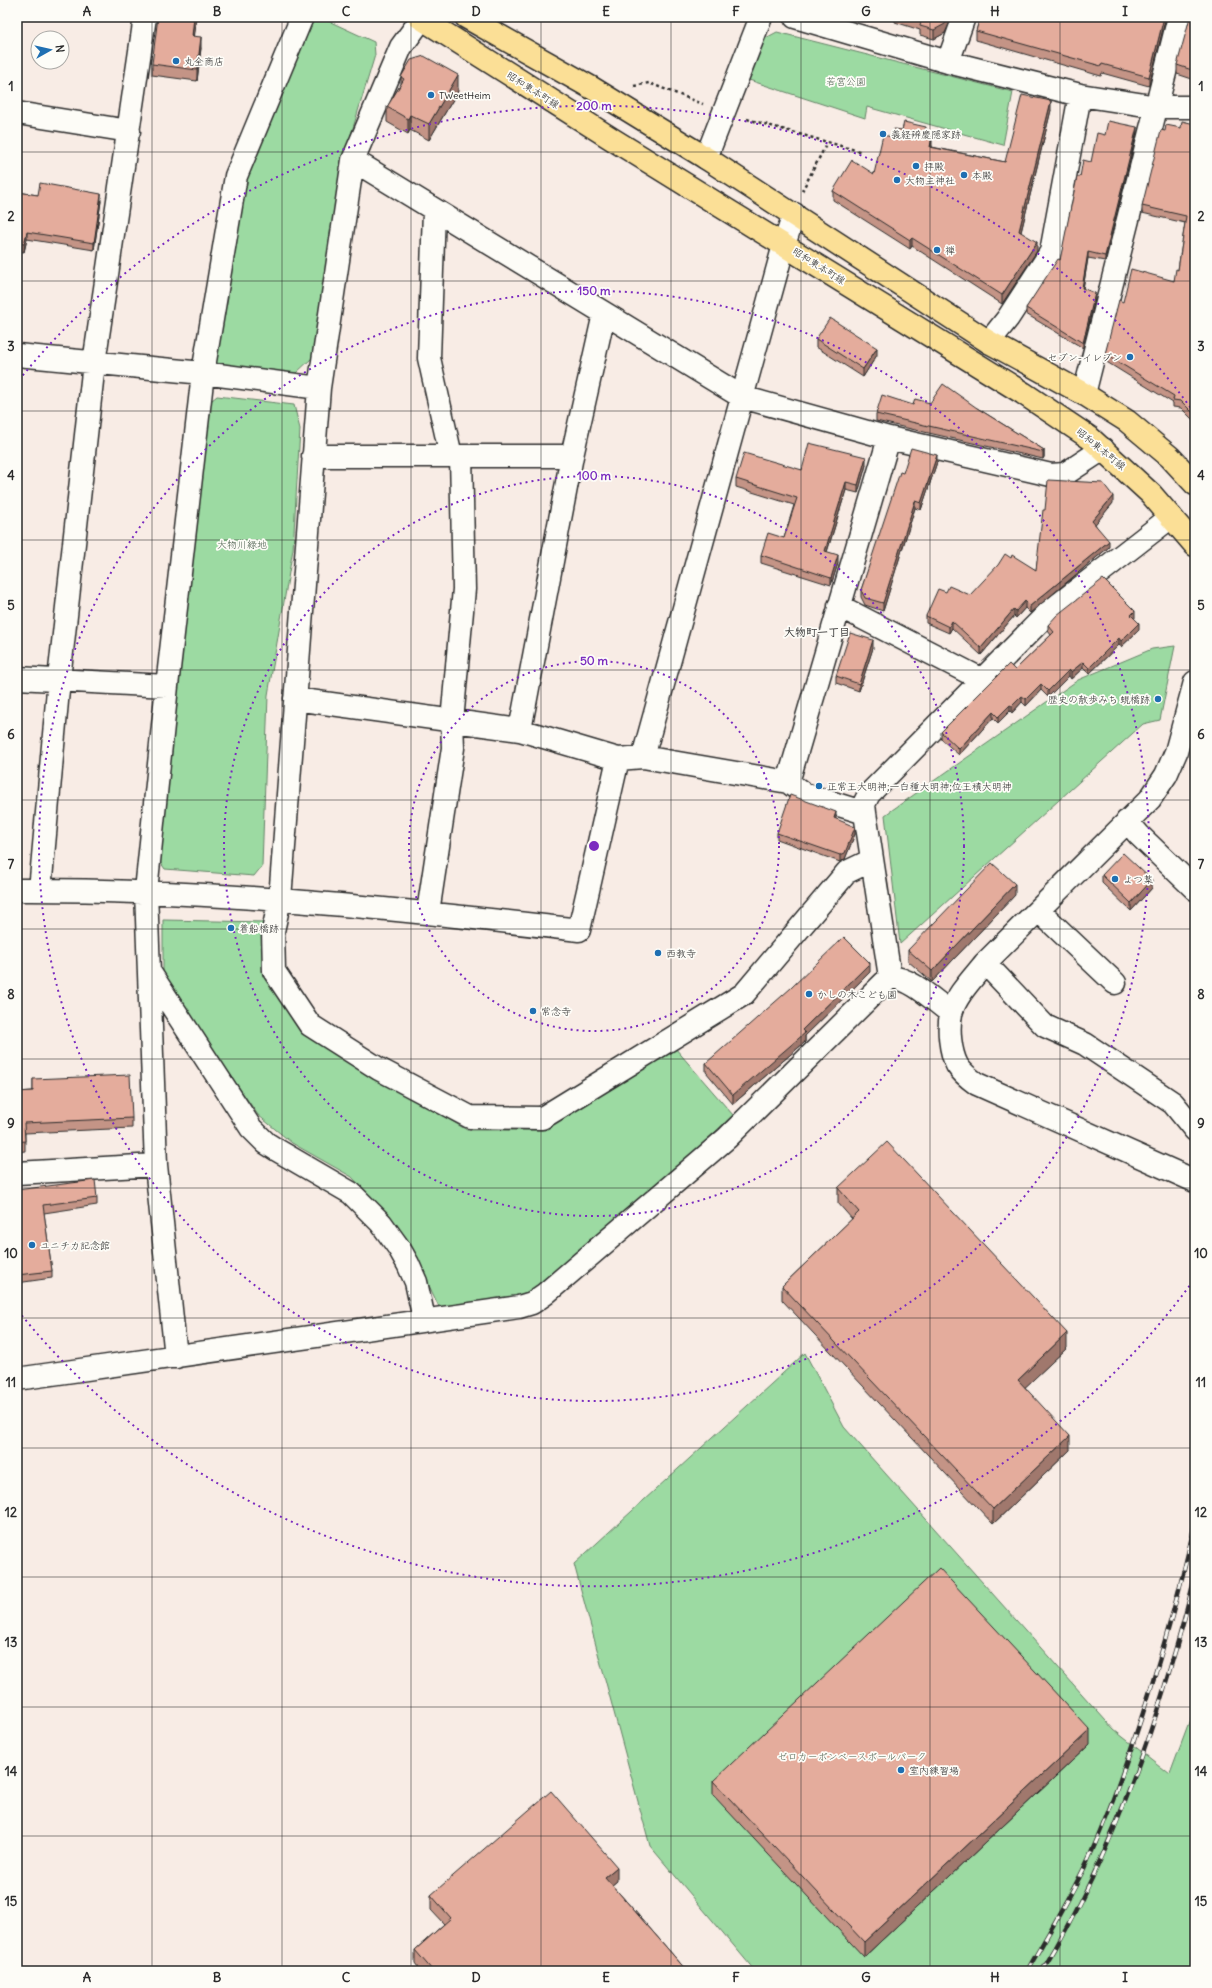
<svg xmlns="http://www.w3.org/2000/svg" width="1212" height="1988" font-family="Delius,'Klee One',sans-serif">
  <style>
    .green { fill: #9cdaa2; stroke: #648266 }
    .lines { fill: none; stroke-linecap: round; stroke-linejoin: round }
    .minor-casing { stroke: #2b2b2b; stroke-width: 25 }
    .major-casing { stroke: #2b2b2b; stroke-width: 25 }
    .path { stroke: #2b2b2b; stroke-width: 2.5; stroke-dasharray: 3 3; stroke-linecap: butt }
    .minor { stroke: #fdfcf7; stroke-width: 22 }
    .major { stroke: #fbdf96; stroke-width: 22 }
    .rail-casing { stroke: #2b2b2b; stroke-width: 4.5 }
    .rail { stroke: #fdfcf7; stroke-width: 3; stroke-dasharray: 9; stroke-linecap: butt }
    .wall { fill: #c49486; stroke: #2b2b2b }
    .shaded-wall { fill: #a0786d; stroke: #2b2b2b }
    .building { fill: #e4ac9c; stroke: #2b2b2b }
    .grid { fill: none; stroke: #2b2b2b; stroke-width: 1; stroke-opacity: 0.55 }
    .ring { fill: none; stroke: #7b2cbf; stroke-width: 2; stroke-dasharray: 2 4 }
    .poi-dot { fill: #1f6fb2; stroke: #fdfcf7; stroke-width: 1.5 }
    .labels { text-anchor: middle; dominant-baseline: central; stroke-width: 3.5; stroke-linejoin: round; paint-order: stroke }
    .poi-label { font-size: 10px; fill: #2b2b2b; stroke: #fdfcf7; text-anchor: start }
    .park-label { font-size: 10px; fill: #4d604f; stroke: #fdfcf7 }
    .street-label { font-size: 10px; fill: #2b2b2b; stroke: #fdfcf7 }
    .neighbourhood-label { font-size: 11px; font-weight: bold; fill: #2b2b2b; stroke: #fdfcf7 }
    .centre { fill: #7b2cbf; stroke: #fdfcf7; stroke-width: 2 }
    .ring-label { font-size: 12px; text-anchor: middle; font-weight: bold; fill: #7b2cbf; stroke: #fdfcf7; stroke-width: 3.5; stroke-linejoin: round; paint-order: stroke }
    .neatline { fill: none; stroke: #2b2b2b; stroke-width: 1.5 }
    .grid-label { font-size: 13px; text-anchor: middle; font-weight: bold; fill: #2b2b2b }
  </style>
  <rect width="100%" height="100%" fill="#f8ece5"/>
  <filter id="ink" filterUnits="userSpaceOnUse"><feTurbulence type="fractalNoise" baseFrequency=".025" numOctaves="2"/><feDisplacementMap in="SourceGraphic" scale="8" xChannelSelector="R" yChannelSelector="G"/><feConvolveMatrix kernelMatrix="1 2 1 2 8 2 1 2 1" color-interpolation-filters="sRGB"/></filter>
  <g filter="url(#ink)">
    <path class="green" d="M 324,19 L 374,42 L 375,55 L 343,161 L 312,358 L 295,374 L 217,366 L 212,357 L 240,194 L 312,20 Z
      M 777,32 L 1013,92 L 1003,145 L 867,107 L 865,118 L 749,80 L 762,40 Z
      M 217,396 L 294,405 L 300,429 L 293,549 L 268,695 L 262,866 L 254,876 L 165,869 L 158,859 L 206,405 Z
      M 1175,646 L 1160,720 L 1143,724 L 900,944 L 885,815 L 1078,680 L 1152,649 Z
      M 163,920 L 265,922 L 263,973 L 302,1033 L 467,1130 L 542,1130 L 675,1048 L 733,1115 L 643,1200 L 532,1294 L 440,1309 L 419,1264 L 388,1217 L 352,1177 L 292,1143 L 258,1115 L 163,978 Z
      M 805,1353 L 844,1427 L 1114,1730 L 1170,1774 L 1195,1707 L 1195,1971 L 755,1971 L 650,1846 L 574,1564 Z"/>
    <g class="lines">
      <defs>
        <path id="minor" d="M 423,17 L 401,47 L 353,160 L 319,388 L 280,899 L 273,931 L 274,971 L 310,1025 L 379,1069 L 470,1117 L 542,1118 L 744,994 L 847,872 L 872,860
          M 795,17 L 948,62 L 1080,95 L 1158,107 L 1195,107
          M 948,62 L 964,17
          M 17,113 L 129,131
          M 706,158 L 761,17
          M 353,160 L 742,397 L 889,438 L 1051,475 L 1065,474 L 1103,449
          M 434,211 L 429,358 L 451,456
          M 989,342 L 1008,318 L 1051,252 L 1080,95
          M 17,355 L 203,373 L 319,388
          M 1084,394 L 1179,17
          M 313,456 L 572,456
          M 839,606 L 981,679
          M 17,678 L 167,686
          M 1195,682 L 1176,752 L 1166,775 L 1150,799 L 985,963 C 974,977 955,996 951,1014 C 948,1029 950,1051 957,1065 C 962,1073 970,1079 977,1084 L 1195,1181
          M 295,699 L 520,730 L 618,759 L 643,757 L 788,782 L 804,794 L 865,813
          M 520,730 L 572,456 L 604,314
          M 643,757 L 784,245 L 794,214
          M 788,782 L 889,438
          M 1127,821 L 1139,835 L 1195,889
          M 17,890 C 206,889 392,908 579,930 L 618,759
          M 40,890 L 59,679 L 94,363 L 145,17
          M 1039,911 L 1115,983
          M 428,912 L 453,748 L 452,721 L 464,589 L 461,456
          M 985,963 L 1045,1026 L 1085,1044 L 1173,1103 L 1195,1130
          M 149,971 L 251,1128 L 266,1143 L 277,1150 L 351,1193 L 381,1223 L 399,1248 L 408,1264 L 416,1282 L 424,1319
          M 890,977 L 865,813 L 864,804 L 869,794 L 1049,612 L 1171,517
          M 17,1173 L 156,1165
          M 176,1357 L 156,1165 L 146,891 L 167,686 L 203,373 L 236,176 L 302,17
          M 17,1379 L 519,1307 L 532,1303 L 545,1294 L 727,1138 L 890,977 C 912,978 934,1001 951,1013"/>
        <path id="major" d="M 419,17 L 612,139 L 1023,393 L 1090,438 L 1151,494 L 1195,545
          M 466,17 L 592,88 L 706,158 L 989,342 L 1084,394 L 1127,421 L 1170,457 L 1195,484"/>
      </defs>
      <use href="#minor" class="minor-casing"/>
      <use href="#major" class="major-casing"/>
      <path class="path" d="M 634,86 L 649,83 L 703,104
        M 747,119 L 862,152
        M 802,191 L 827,143"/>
      <use href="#minor" class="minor"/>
      <use href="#major" class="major"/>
      <defs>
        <path id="rail" d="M 1027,1971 C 1048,1934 1070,1898 1088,1860 C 1110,1812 1127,1762 1143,1713 C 1163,1650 1181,1587 1195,1523
          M 1042,1971 C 1096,1883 1134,1787 1164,1689 C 1175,1651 1187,1614 1195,1575"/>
      </defs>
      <use href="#rail" class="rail-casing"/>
      <use href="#rail" class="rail"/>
    </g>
    <path class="wall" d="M 196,17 L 193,36 L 201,48 L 197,81 L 152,75 L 152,64 Z
      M 893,17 L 952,17 L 945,33 L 934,39 L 920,35 L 920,30 L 895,22 L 895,18 Z
      M 980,17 L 1166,17 L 1149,86 L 1102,73 L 1101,76 L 976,40 L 976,31 Z
      M 1195,17 L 1195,80 L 1177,74 L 1177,65 Z
      M 401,77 L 458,91 L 429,140 L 410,130 L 408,134 L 387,122 L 387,107 L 401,84 Z
      M 1051,110 L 1021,232 L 1037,251 L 1002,304 L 912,246 L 910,249 L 833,200 L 833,191 L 874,174 L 892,137 L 926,136 L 932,146 L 932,147 L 1005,162 Z
      M 1195,124 L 1195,422 L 1181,408 L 1173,407 L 1173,403 L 1105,361 L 1105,354 L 1123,302 L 1174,281 L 1178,270 L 1185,223 L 1142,213 L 1142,206 L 1165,131 L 1181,128 Z
      M 1137,132 L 1105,261 L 1088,258 L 1083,289 L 1095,299 L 1083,348 L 1026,314 L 1026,308 L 1060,260 L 1080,177 L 1091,162 L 1105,135 Z
      M 17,192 L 38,195 L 101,201 L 94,250 L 27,239 L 24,252 L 17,251 Z
      M 816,339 L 877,355 L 863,377 L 816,347 Z
      M 930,403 L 977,408 L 1044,450 L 1044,457 L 1043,459 L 876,421 L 876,414 L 913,405 Z
      M 937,462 L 921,510 L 915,508 L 883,611 L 865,605 L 861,597 L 861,590 L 903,473 Z
      M 866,465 L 858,493 L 846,490 L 827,552 L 838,563 L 831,585 L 761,563 L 761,555 L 784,538 L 794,505 L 736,487 L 736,479 L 802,470 Z
      M 1113,503 L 1095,524 L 1109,547 L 1030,613 L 1025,608 L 1016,618 L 1014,616 L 981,655 L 952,628 L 949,633 L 926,623 L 926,616 L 946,592 L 970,595 L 1011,558 L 1036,570 L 1045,510 Z
      M 1134,618 L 1139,630 L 1121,647 L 1119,645 L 1089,674 L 1083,668 L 1071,679 L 1069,676 L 1048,697 L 1041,690 L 1026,706 L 1022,702 L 1012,713 L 1010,711 L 998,723 L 993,718 L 959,755 L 941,739 L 941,732 L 1015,670 L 1051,635 L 1048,631 L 1048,625 L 1135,618 Z
      M 873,648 L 859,691 L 836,683 L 836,676 Z
      M 836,819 L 855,834 L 845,859 L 840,862 L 777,839 L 777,833 Z
      M 1102,875 L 1152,888 L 1131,911 L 1102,883 Z
      M 1015,895 L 932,982 L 908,961 L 908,950 Z
      M 870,972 L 805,1036 L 805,1042 L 733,1104 L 706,1072 L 706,1063 Z
      M 33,1079 L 132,1118 L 132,1128 L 25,1133 L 25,1151 L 17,1152 L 17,1092 L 33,1091 Z
      M 838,1188 L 1067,1348 L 1025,1387 L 1070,1450 L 993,1524 L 782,1300 L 782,1286 L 852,1219 L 838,1203 Z
      M 17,1190 L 97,1198 L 97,1205 L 44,1213 L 52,1271 L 52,1278 L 17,1283 Z
      M 1090,1744 L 864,1957 L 713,1795 L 713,1781 Z
      M 617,1881 L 612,1885 L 687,1971 L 420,1971 L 415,1964 L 415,1950 L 444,1924 L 431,1910 L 431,1895 Z"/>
    <path class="shaded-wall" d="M 194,17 L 196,17 L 192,47 L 192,36 Z
      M 948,17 L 952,17 L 945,33 L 934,39 L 934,30 Z
      M 1164,17 L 1166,17 L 1149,86 L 1149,77 Z
      M 201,37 L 201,48 L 197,81 L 197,70 Z
      M 458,75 L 458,91 L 429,140 L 429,124 Z
      M 1051,101 L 1051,110 L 1019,240 L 1019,231 Z
      M 410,115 L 410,130 L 408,134 L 408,119 Z
      M 1137,127 L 1137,132 L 1105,261 L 1105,256 Z
      M 932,137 L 932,146 L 930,155 L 930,147 Z
      M 101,194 L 101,201 L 94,250 L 94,243 Z
      M 27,232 L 27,239 L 24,252 L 24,244 Z
      M 912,238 L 912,246 L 910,249 L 910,240 Z
      M 1037,242 L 1037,251 L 1002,304 L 1002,295 Z
      M 1088,252 L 1088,258 L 1082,294 L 1082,288 Z
      M 1095,293 L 1095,299 L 1083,348 L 1083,343 Z
      M 877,348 L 877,355 L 863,377 L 863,369 Z
      M 1044,450 L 1044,457 L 1043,459 L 1043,452 Z
      M 937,455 L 937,462 L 921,510 L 921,503 Z
      M 866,457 L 866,465 L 858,493 L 858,485 Z
      M 846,482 L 846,490 L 825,558 L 825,551 Z
      M 1113,496 L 1113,503 L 1092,528 L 1092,521 Z
      M 915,501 L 915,508 L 883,611 L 883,603 Z
      M 1109,541 L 1109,547 L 1030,613 L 1030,606 Z
      M 838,555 L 838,563 L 831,585 L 831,578 Z
      M 1025,601 L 1025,608 L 1016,618 L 1016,611 Z
      M 1014,609 L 1014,616 L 981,655 L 981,648 Z
      M 1135,611 L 1135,618 L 1131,622 L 1131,615 Z
      M 952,621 L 952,628 L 949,633 L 949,627 Z
      M 1139,623 L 1139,630 L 1121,647 L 1121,641 Z
      M 1119,638 L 1119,645 L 1089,674 L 1089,668 Z
      M 873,640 L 873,648 L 859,691 L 859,684 Z
      M 1083,662 L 1083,668 L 1071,679 L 1071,672 Z
      M 1069,670 L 1069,676 L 1048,697 L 1048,691 Z
      M 1041,684 L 1041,690 L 1026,706 L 1026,699 Z
      M 1022,696 L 1022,702 L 1012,713 L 1012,706 Z
      M 1010,705 L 1010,711 L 998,723 L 998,717 Z
      M 993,712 L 993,718 L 959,755 L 959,749 Z
      M 836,812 L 836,818 L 834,825 L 834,818 Z
      M 855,827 L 855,834 L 845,859 L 840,862 L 840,855 Z
      M 1152,880 L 1152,888 L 1131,911 L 1131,903 Z
      M 1015,884 L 1015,895 L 932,982 L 932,971 Z
      M 870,963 L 870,972 L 805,1036 L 805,1042 L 733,1104 L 733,1095 L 802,1030 Z
      M 1067,1333 L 1067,1348 L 1018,1394 L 1018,1380 Z
      M 1070,1436 L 1070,1450 L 993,1524 L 993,1509 Z
      M 1090,1730 L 1090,1744 L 864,1957 L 864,1942 Z
      M 617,1867 L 617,1881 L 605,1891 L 605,1877 Z"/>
    <path class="building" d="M 158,17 L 194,17 L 192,36 L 201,37 L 197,70 L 152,64 Z
      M 908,17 L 948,17 L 945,24 L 934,30 L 920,26 L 921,21 Z
      M 980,17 L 1164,17 L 1149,77 L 1102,64 L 1101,66 L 976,31 Z
      M 1190,17 L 1195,17 L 1195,71 L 1177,65 Z
      M 424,56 L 458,75 L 429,124 L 410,115 L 408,119 L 387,107 L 404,79 L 401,77 L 411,60 Z
      M 1022,95 L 1051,101 L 1019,231 L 1037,242 L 1002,295 L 912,238 L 910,240 L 833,191 L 852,160 L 874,174 L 883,135 L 892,137 L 894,129 L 902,130 L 904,122 L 926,127 L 925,135 L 932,137 L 930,147 L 1005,162 Z
      M 1108,121 L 1137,127 L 1105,256 L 1088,252 L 1082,288 L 1095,293 L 1083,343 L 1026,308 L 1058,259 L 1060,260 L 1077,177 L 1080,177 L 1083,160 L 1091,162 L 1097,133 L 1105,135 Z
      M 1182,121 L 1195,124 L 1195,415 L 1181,401 L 1173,400 L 1174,396 L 1105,354 L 1119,300 L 1123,302 L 1131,269 L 1174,281 L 1176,269 L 1178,270 L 1186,216 L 1142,206 L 1161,130 L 1165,131 L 1166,125 L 1181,128 Z
      M 40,183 L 101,194 L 94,243 L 27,232 L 24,244 L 17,243 L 17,192 L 38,195 Z
      M 830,318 L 877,348 L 863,369 L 816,339 Z
      M 943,384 L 977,408 L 1044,450 L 1043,452 L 876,414 L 882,395 L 913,405 L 915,399 L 930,403 Z
      M 809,443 L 866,457 L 858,485 L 846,482 L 825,551 L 838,555 L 831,578 L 761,555 L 768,533 L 784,538 L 797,498 L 736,479 L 744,453 L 802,470 Z
      M 911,448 L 937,455 L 921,503 L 915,501 L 883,603 L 865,598 L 861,590 L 900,472 L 903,473 Z
      M 1048,480 L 1103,483 L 1113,496 L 1092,521 L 1109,541 L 1030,606 L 1025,601 L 1016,611 L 1014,609 L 981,648 L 952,621 L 949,627 L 926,616 L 938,589 L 946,592 L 949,586 L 970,595 L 998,565 L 1005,554 L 1011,558 L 1012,555 L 1036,570 L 1043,510 L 1045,510 Z
      M 1103,579 L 1135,611 L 1131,615 L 1139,623 L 1121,641 L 1119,638 L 1089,668 L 1083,662 L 1071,672 L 1069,670 L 1048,691 L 1041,684 L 1026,699 L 1022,696 L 1012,706 L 1010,705 L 998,717 L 993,712 L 959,749 L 941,732 L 1009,664 L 1015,670 L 1054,632 L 1048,625 L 1057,615 Z
      M 850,633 L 873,640 L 859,684 L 836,676 Z
      M 790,795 L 836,812 L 834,818 L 855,827 L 845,853 L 840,855 L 777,833 Z
      M 1123,853 L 1152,880 L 1131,903 L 1102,875 Z
      M 992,863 L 1015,884 L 932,971 L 908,950 Z
      M 844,937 L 870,963 L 802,1030 L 805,1033 L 733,1095 L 706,1063 L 791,988 Z
      M 130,1075 L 132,1118 L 24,1123 L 25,1141 L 17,1142 L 17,1092 L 33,1091 L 33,1079 Z
      M 887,1142 L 1067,1333 L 1018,1380 L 1070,1436 L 993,1509 L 782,1286 L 859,1212 L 838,1188 Z
      M 95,1180 L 97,1198 L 43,1205 L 52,1271 L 17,1275 L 17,1190 Z
      M 939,1568 L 1090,1730 L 864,1942 L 713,1781 Z
      M 551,1791 L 617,1867 L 605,1877 L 687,1971 L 433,1971 L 415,1950 L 451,1918 L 431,1895 Z"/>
  </g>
  <path class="grid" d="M 152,17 L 152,1971M 282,17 L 282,1971M 411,17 L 411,1971M 541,17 L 541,1971M 671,17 L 671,1971M 801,17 L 801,1971M 930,17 L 930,1971M 1060,17 L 1060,1971M 17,152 L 1195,152M 17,281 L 1195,281M 17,411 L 1195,411M 17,540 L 1195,540M 17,670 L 1195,670M 17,800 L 1195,800M 17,929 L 1195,929M 17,1059 L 1195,1059M 17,1188 L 1195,1188M 17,1318 L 1195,1318M 17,1448 L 1195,1448M 17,1577 L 1195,1577M 17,1707 L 1195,1707M 17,1836 L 1195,1836"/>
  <g class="ring">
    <circle cx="594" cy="846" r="185"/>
    <circle cx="594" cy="846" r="370"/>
    <circle cx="594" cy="846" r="555"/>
    <path d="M1193 1281A740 740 0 0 1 19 1312M19 380A740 740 0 0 1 1193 411"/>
  </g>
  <g class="poi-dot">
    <circle cx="176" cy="61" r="4"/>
    <circle cx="431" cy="95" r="4"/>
    <circle cx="883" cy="134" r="4"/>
    <circle cx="916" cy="166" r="4"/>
    <circle cx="964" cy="175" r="4"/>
    <circle cx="897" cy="180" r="4"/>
    <circle cx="937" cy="250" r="4"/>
    <circle cx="1130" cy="357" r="4"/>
    <circle cx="1158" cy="699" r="4"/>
    <circle cx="819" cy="786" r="4"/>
    <circle cx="1115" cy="879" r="4"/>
    <circle cx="231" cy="928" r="4"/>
    <circle cx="658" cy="953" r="4"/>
    <circle cx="809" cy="994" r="4"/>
    <circle cx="533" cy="1011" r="4"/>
    <circle cx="32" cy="1245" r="4"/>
    <circle cx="901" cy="1770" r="4"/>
  </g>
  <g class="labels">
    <g class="poi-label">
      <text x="184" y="61">丸全商店</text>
      <text x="439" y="95">TWeetHeim</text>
      <text x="891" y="134">義経辨慶隠家跡</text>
      <text x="924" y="166">拝殿</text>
      <text x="972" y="175">本殿</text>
      <text x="905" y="180">大物主神社</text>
      <text x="945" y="250">禅</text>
      <text x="1122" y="357" text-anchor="end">セブン-イレブン</text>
      <text x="1150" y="699" text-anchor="end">歴史の散歩みち 蜆橋跡</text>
      <text x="827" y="786">正常王大明神;一白種大明神;位王積大明神</text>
      <text x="1123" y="879">よつ葉</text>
      <text x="239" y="928">着船橋跡</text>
      <text x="666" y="953">西教寺</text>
      <text x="817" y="994">かしの木こども園</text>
      <text x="541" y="1011">常念寺</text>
      <text x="40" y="1245">ユニチカ記念館</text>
      <text x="909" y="1770">室内練習場</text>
    </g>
    <g class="park-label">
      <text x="846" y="81">若宮公園</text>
      <text x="242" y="544">大物川緑地</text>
      <text x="852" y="1756">ゼロカーボンベースボールパーク</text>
    </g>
    <g class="street-label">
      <text transform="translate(533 90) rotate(32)">昭和東本町線</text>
      <text transform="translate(819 266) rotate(32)">昭和東本町線</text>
      <text transform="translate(1101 449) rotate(39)">昭和東本町線</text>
    </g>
    <g class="neighbourhood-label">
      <text x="817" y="632">大物町一丁目</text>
    </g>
  </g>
  <circle cx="594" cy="846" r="6" class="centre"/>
  <g class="ring-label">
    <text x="594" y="110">200 m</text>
    <text x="594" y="295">150 m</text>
    <text x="594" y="480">100 m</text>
    <text x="594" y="665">50 m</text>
  </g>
  <rect width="1212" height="1988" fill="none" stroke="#fdfcf7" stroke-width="44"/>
  <g transform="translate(50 50) rotate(82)"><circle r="19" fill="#fdfcf7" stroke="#a9a8a5"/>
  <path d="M0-3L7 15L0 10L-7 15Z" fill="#1f6fb2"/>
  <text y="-6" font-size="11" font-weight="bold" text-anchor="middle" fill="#2b2b2b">N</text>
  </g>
  <rect x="22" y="22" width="1168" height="1944" class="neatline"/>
  <g class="grid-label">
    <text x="87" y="16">A</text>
    <text x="217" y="16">B</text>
    <text x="346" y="16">C</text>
    <text x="476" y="16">D</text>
    <text x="606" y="16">E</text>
    <text x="736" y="16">F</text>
    <text x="866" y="16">G</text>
    <text x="995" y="16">H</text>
    <text x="1125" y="16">I</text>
    <text x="11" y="91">1</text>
    <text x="1201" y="91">1</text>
    <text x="11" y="221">2</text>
    <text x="1201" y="221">2</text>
    <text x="11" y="351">3</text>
    <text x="1201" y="351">3</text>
    <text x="11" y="480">4</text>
    <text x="1201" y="480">4</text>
    <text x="11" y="610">5</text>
    <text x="1201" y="610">5</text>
    <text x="11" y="739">6</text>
    <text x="1201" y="739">6</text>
    <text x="11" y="869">7</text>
    <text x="1201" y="869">7</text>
    <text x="11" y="999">8</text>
    <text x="1201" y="999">8</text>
    <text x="11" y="1128">9</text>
    <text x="1201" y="1128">9</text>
    <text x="11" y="1258">10</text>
    <text x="1201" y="1258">10</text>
    <text x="11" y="1387">11</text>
    <text x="1201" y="1387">11</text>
    <text x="11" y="1517">12</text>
    <text x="1201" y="1517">12</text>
    <text x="11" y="1647">13</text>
    <text x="1201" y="1647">13</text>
    <text x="11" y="1776">14</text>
    <text x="1201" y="1776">14</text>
    <text x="11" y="1906">15</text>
    <text x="1201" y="1906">15</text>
    <text x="87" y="1982">A</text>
    <text x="217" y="1982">B</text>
    <text x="346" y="1982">C</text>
    <text x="476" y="1982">D</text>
    <text x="606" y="1982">E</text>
    <text x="736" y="1982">F</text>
    <text x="866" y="1982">G</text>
    <text x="995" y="1982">H</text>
    <text x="1125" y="1982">I</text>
  </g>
</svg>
